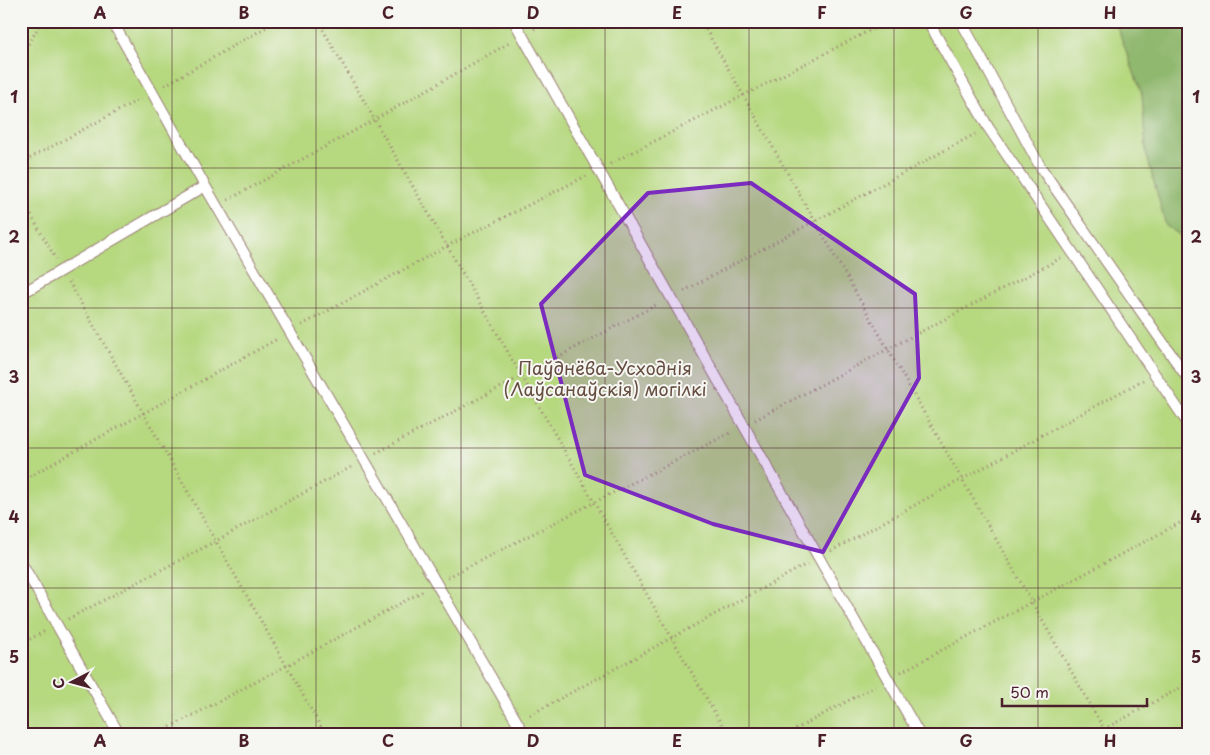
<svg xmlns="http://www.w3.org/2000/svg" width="1210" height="755" font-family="'Playpen Sans',sans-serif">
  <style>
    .green { fill: #b6d87f; stroke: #807c55 }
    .forest { fill: #90b86e; stroke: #6d6c4c }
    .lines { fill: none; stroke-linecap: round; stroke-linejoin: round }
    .lane-casing { stroke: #9c7f75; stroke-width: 12 }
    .path { stroke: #9c7f75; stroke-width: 3; stroke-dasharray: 1 4; stroke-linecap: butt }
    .lane { stroke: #fff; stroke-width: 10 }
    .marked { fill: #7b2cbf; fill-opacity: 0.2; stroke: #7b2cbf; stroke-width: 4; stroke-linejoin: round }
    .grid { fill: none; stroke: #4a1f2b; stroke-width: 1; stroke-opacity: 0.55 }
    .labels { text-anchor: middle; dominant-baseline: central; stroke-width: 4; stroke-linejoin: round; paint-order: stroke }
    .park-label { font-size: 18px; fill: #654d40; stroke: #f6f6f2 }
    .neatline { fill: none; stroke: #4a1f2b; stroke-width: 2 }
    .grid-label { font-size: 16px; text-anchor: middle; font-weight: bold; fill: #4a1f2b }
  </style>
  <rect width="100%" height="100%" fill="#f6f6f2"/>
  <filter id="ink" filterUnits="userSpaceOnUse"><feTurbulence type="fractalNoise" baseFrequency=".02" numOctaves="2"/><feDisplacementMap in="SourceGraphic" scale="10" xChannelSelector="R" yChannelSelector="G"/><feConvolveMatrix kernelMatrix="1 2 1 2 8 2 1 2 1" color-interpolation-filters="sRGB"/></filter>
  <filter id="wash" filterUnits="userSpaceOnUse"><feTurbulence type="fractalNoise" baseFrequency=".0096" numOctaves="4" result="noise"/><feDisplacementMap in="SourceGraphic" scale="20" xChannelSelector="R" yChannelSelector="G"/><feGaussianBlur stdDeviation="1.12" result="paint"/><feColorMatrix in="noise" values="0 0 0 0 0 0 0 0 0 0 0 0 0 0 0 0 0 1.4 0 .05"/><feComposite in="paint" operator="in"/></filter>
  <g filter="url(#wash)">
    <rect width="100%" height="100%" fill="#eedfbf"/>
    <path class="green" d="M 21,21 L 1189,21 L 1189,734 L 21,734 Z"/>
    <path class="forest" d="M 1115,21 L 1189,21 L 1189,241 L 1166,226 L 1146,153 L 1142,94 Z"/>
  </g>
  <g filter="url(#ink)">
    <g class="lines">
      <defs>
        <path id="lane" d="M 112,21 L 205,186 L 524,734
          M 514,21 L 919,734
          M 928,21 L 988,127 L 1189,425
          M 961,21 L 1041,168 L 1189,380
          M 21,294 L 205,186
          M 21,562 L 119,734"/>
      </defs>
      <use href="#lane" class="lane-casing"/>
      <path class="path" d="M 318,21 L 727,734
        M 701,21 L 1107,734
        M 534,29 L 548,21
        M 21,57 L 42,21
        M 165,85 L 277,21
        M 21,163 L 140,99
        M 610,164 L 888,21
        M 21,198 L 56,259
        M 228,200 L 374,120 L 511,42
        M 69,282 L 325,734
        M 684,291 L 815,221 L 975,134
        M 302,325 L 447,246 L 586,176
        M 755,420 L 888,349 L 1061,258
        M 376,453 L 658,304
        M 21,481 L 279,338
        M 831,551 L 1143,380
        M 448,577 L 732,432
        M 68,619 L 216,541 L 353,466
        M 21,644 L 45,631
        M 901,672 L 1189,518
        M 530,715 L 807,564
        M 157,734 L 286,666 L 425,590
        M 496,734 L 505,729
        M 787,734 L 875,686
        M 1095,734 L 1189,683"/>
      <use href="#lane" class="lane"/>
    </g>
  </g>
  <path class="marked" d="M 751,183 L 915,294 L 919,378 L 823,552 L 713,524 L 585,475 L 541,304 L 648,193 Z"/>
  <path class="grid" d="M 172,21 L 172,734M 316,21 L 316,734M 461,21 L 461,734M 605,21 L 605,734M 749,21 L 749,734M 894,21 L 894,734M 1038,21 L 1038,734M 21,168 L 1189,168M 21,308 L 1189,308M 21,448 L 1189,448M 21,588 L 1189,588"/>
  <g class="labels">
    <g class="park-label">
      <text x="605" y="367">Паўднёва-Усходнія<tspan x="605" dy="21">(Лаўсанаўскія) могілкі</tspan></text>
    </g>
  </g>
  <rect width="1210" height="755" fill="none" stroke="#f6f6f2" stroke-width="55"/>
  <g transform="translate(72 682) rotate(264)" stroke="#f6f6f2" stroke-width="4" paint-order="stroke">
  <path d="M0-4L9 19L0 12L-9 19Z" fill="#4a1f2b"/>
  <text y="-8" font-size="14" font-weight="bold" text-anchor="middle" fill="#4a1f2b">С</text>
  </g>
  <path d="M1002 698v8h145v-8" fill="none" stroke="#4a1f2b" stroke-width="2.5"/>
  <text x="1010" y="698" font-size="15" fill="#4a1f2b" stroke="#f6f6f2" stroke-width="4" paint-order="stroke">50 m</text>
  <rect x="28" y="28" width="1154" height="700" class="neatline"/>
  <g class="grid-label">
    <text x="100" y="19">A</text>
    <text x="244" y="19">B</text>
    <text x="388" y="19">C</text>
    <text x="533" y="19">D</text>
    <text x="677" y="19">E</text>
    <text x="822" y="19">F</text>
    <text x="966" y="19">G</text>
    <text x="1110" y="19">H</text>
    <text x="14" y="103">1</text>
    <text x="1196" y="103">1</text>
    <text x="14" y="243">2</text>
    <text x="1196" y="243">2</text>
    <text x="14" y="383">3</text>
    <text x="1196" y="383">3</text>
    <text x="14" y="523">4</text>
    <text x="1196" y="523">4</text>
    <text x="14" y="663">5</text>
    <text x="1196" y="663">5</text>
    <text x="100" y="747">A</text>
    <text x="244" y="747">B</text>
    <text x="388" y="747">C</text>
    <text x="533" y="747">D</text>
    <text x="677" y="747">E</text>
    <text x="822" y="747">F</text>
    <text x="966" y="747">G</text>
    <text x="1110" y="747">H</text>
  </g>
</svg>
